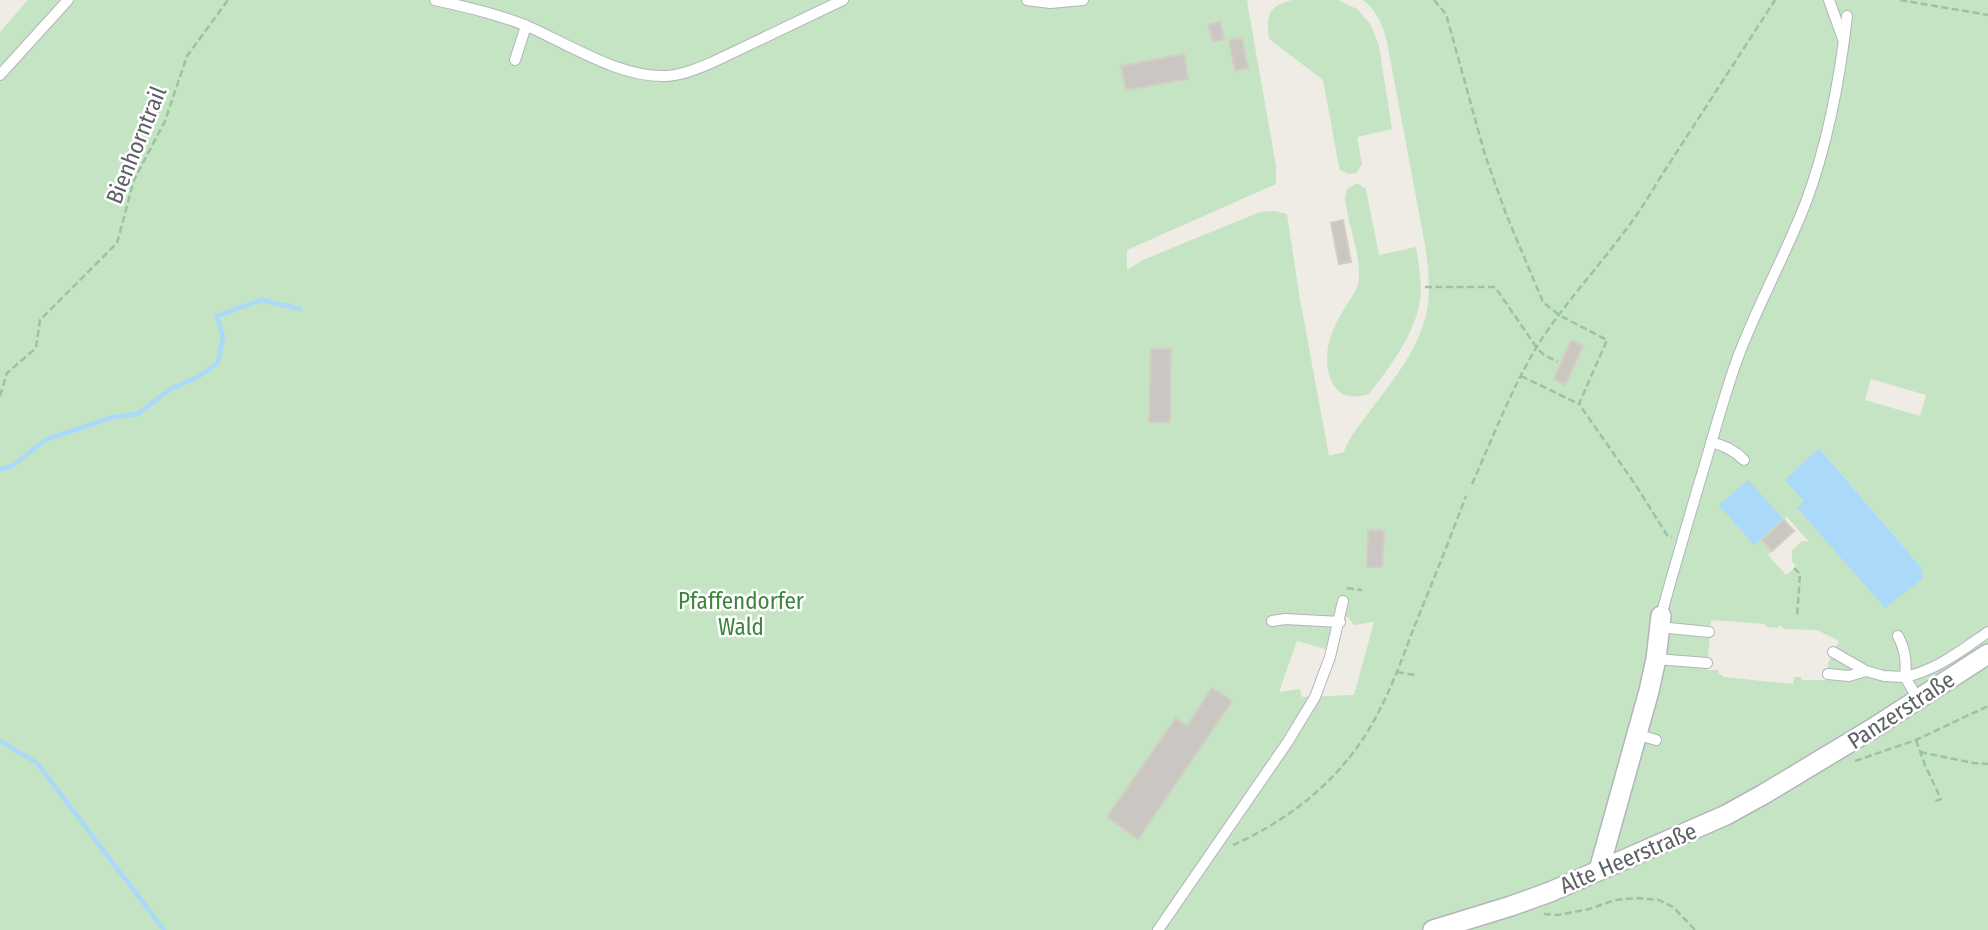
<svg xmlns="http://www.w3.org/2000/svg" width="1988" height="930" font-family="'Fira Sans Condensed',sans-serif">
  <style>
    .green { fill: #c4e4c4; fill-rule: evenodd }
    .water { fill: #aad9f9 }
    .lines { fill: none; stroke-linecap: round; stroke-linejoin: round }
    .stream { stroke: #aad9f9; stroke-width: 4.5 }
    .building { fill: #cac7c2; stroke: #d3cec4; stroke-width: 2 }
    .lane-casing { stroke: #b2b5b9; stroke-width: 12 }
    .street-casing { stroke: #b2b5b9; stroke-width: 22 }
    .path { stroke: #9cc2a6; stroke-width: 2.5; stroke-dasharray: 7 3.5; stroke-linecap: butt }
    .lane { stroke: #fff; stroke-width: 10 }
    .street { stroke: #fff; stroke-width: 19 }
    .labels { text-anchor: middle; dominant-baseline: central; stroke-width: 5; stroke-linejoin: round; paint-order: stroke }
    .street-label { font-size: 23px; fill: #5d6165; stroke: #fff }
    .park-label { font-size: 23px; fill: #3c853d; stroke: #fff }
  </style>
  <rect width="100%" height="100%" fill="#eeece5"/>
  <path class="green" d="M 28,0 L 1251,0 L 1247,1 L 1276,166 L 1276,184 L 1127,250 L 1127,270 L 1145,259 L 1260,212 L 1274,211 L 1287,214 L 1299,294 L 1329,456 L 1344,452 C 1349,436 1363,421 1373,407 C 1395,378 1421,346 1427,309 C 1431,288 1428,266 1425,245 L 1387,42 C 1383,25 1377,11 1363,0 L 1988,0 L 1988,930 L 0,930 L 0,32 ZM 1871,379 L 1926,395 L 1920,416 L 1865,400 ZM 1820,449 L 1921,567 L 1832,547 L 1798,509 L 1805,501 ZM 1787,517 L 1809,542 L 1802,541 L 1792,550 L 1792,561 L 1796,567 L 1786,575 L 1768,555 L 1772,551 L 1762,540 ZM 1341,617 L 1348,617 L 1354,625 L 1374,622 L 1354,695 L 1302,697 L 1300,689 L 1279,692 L 1297,641 L 1332,651 ZM 1711,620 L 1765,624 L 1766,627 L 1778,628 L 1779,626 L 1781,626 L 1784,629 L 1817,630 L 1839,641 L 1828,663 L 1828,680 L 1802,680 L 1801,677 L 1794,677 L 1793,684 L 1724,677 L 1719,674 L 1718,670 L 1707,670 Z
    M 1292,0 L 1338,0 L 1357,9 L 1371,25 L 1379,46 L 1392,129 L 1357,137 L 1362,164 L 1356,173 L 1348,174 L 1340,170 L 1339,167 L 1323,80 L 1269,39 C 1266,15 1268,6 1292,0 Z
    M 1357,183 L 1366,189 L 1379,255 L 1416,247 C 1418,261 1421,277 1421,291 C 1419,330 1391,365 1369,394 C 1357,398 1342,398 1335,387 C 1318,360 1331,329 1346,306 C 1352,296 1359,288 1359,277 C 1360,249 1347,224 1345,197 L 1347,189 Z"/>
  <path class="water" d="M 1819,448 L 1921,567 L 1923,578 L 1885,608 L 1797,508 L 1804,501 L 1785,480 Z
    M 1748,480 L 1783,519 L 1754,545 L 1719,505 Z"/>
  <g class="lines">
    <path class="stream" d="M 0,469 L 12,466 L 45,440 L 113,417 L 138,414 L 170,389 L 198,377 L 218,363 L 223,337 L 217,316 L 261,300 L 300,309
      M 0,741 L 37,763 L 164,930"/>
  </g>
  <path class="building" d="M 1220,22 L 1224,39 L 1213,42 L 1208,25 Z
    M 1242,38 L 1248,68 L 1235,71 L 1229,40 Z
    M 1184,54 L 1188,79 L 1126,90 L 1121,66 Z
    M 1343,220 L 1351,262 L 1339,264 L 1331,223 Z
    M 1571,340 L 1583,346 L 1565,385 L 1554,379 Z
    M 1151,349 L 1171,349 L 1170,422 L 1149,422 Z
    M 1784,520 L 1794,531 L 1772,551 L 1762,540 Z
    M 1368,530 L 1384,531 L 1382,567 L 1367,567 Z
    M 1212,688 L 1232,701 L 1138,839 L 1107,817 L 1176,718 L 1187,726 Z"/>
  <g class="lines">
    <defs>
      <path id="lane" d="M 435,0 C 466,7 497,14 527,26 C 569,44 619,78 667,76 C 683,75 699,68 713,62 L 843,0
        M 1027,0 L 1050,3 L 1083,0
        M 1829,0 L 1843,39
        M 515,60 L 526,26
        M 0,75 L 68,0
        M 1711,442 C 1725,446 1734,450 1744,460
        M 1661,616 C 1673,572 1686,528 1699,484 C 1712,442 1723,398 1738,357 C 1758,304 1786,254 1806,202 C 1828,143 1840,78 1847,16
        M 1272,621 L 1285,619 L 1340,622
        M 1659,627 L 1709,632
        M 1898,636 C 1905,649 1907,663 1905,677 C 1937,670 1962,650 1988,632
        M 1833,652 L 1866,671 L 1884,676 L 1905,677 L 1918,699
        M 1656,659 L 1707,663
        M 1828,674 L 1849,676 L 1866,671
        M 1636,734 L 1656,740
        M 1158,930 L 1287,743 L 1315,697 L 1330,657 L 1343,601"/>
      <path id="street" d="M 1599,870 L 1649,691 L 1656,659 L 1661,616
        M 1433,930 L 1511,906 L 1550,892 L 1726,815 L 1764,794 L 1872,729 L 1988,654"/>
    </defs>
    <use href="#lane" class="lane-casing"/>
    <use href="#street" class="street-casing"/>
    <path class="path" d="M 1434,0 L 1446,14 L 1485,155 L 1506,214 L 1543,302 L 1559,315 L 1607,340 L 1579,404 L 1635,484 L 1667,535 L 1672,537
      M 1900,0 L 1988,15
      M 1425,287 L 1495,287 L 1537,348 L 1544,355 L 1558,362
      M 1521,376 L 1579,404
      M 0,396 L 7,373 L 36,348 L 40,320 L 117,243 L 134,180 L 165,121 L 187,56 L 228,0
      M 1472,484 C 1495,433 1515,378 1547,331 C 1583,280 1627,236 1658,181 L 1775,0
      M 1794,568 L 1800,574 L 1797,617
      M 1347,588 L 1362,590
      M 1397,672 L 1415,675
      M 1916,740 L 1925,765 L 1941,799 L 1933,802
      M 1920,752 L 1973,763 L 1988,764
      M 1855,761 L 1916,740 L 1988,706
      M 1233,845 C 1276,826 1319,796 1348,759 C 1379,722 1396,675 1413,630 C 1431,586 1449,541 1466,496
      M 1544,914 L 1558,915 L 1589,909 L 1615,900 L 1638,898 L 1659,900 L 1673,907 L 1695,930"/>
    <use href="#lane" class="lane"/>
    <use href="#street" class="street"/>
  </g>
  <g class="labels">
    <g class="street-label">
      <text transform="translate(136 145) rotate(-68)">Bienhorntrail</text>
      <text transform="translate(1901 710) rotate(-33)">Panzerstraße</text>
      <text transform="translate(1628 858) rotate(-23)">Alte Heerstraße</text>
    </g>
    <g class="park-label">
      <text x="741" y="601">Pfaffendorfer<tspan x="741" dy="26">Wald</tspan></text>
    </g>
  </g>
</svg>
